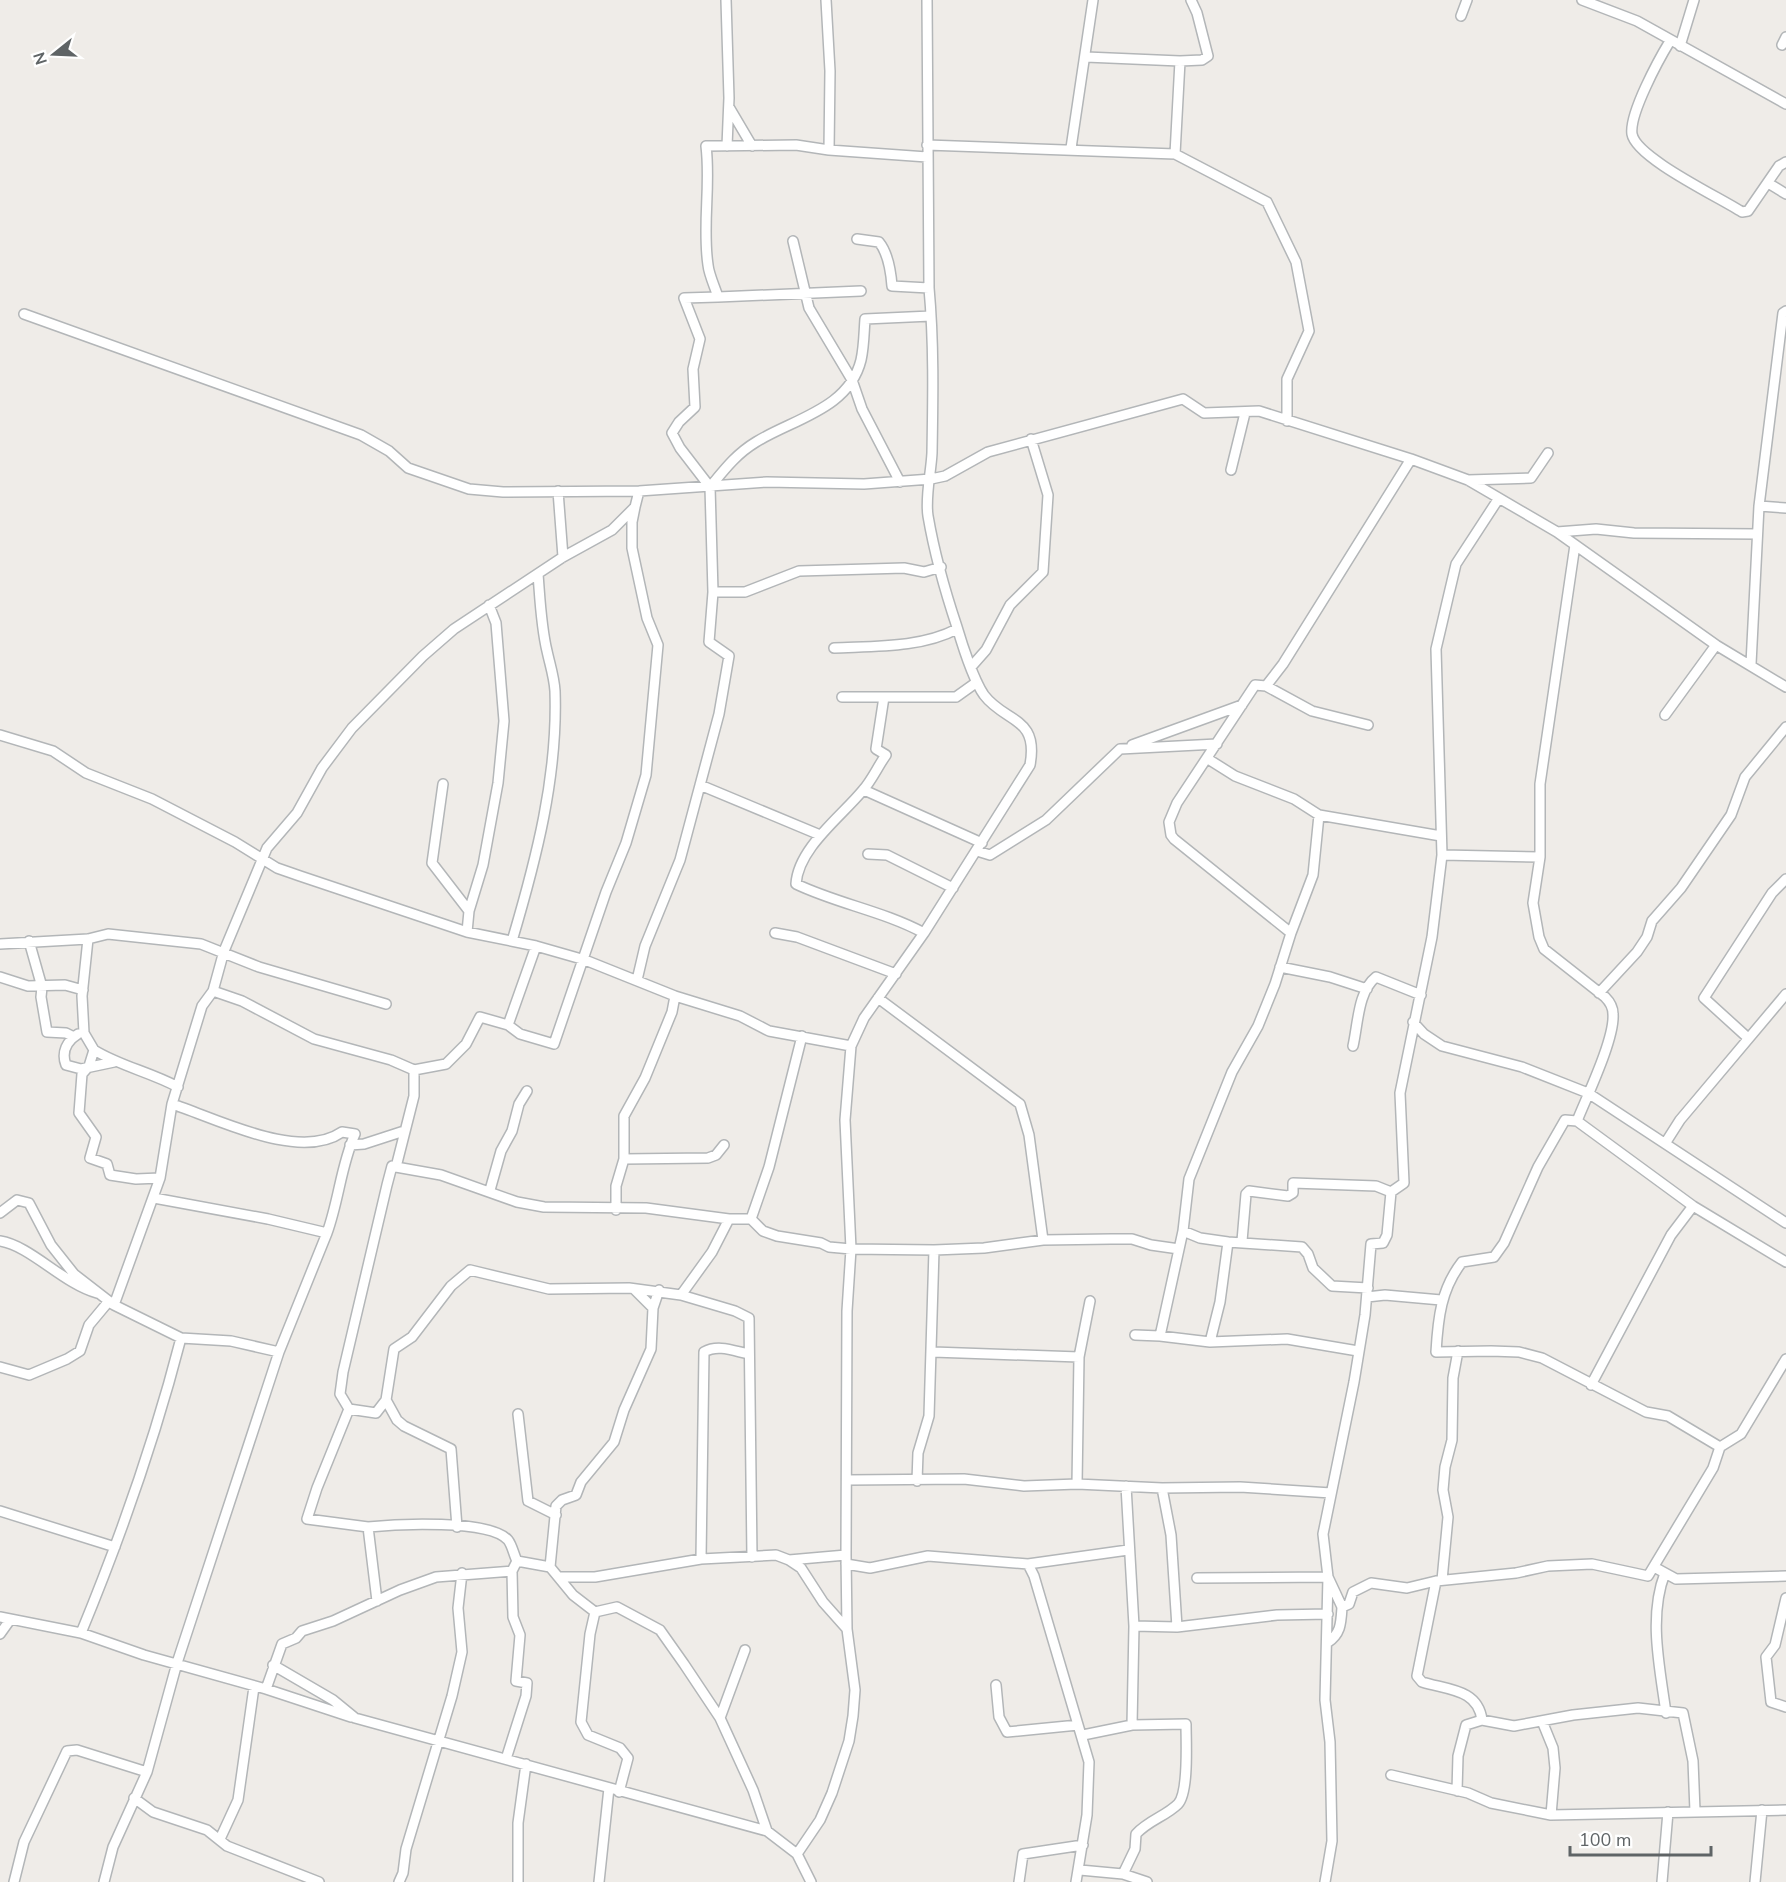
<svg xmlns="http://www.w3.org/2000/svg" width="1786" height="1882" font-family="'Nunito Sans',sans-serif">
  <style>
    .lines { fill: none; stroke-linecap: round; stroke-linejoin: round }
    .minor-casing { stroke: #b3b6b8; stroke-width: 12 }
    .minor { stroke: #fff; stroke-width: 9 }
  </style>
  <rect width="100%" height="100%" fill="#efece8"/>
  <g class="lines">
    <defs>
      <path id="minor" d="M 726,0 L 729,98 L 727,146
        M 826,0 L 830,71 L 829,150
        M 1582,0 L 1637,21 L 1786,104
        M 1461,16 L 1467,0
        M 1670,41 C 1659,59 1629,114 1632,134 C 1636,158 1721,198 1742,212 L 1748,211 L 1779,166 L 1786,162
        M 1782,45 L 1786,37
        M 1680,46 L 1694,0
        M 1086,57 L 1180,61
        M 729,107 L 752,146
        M 927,145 L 1175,154 L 1267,202 L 1296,262 L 1309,331 L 1287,379 L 1287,421
        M 1071,148 L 1093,0
        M 1175,154 L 1180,61 L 1202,60 L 1208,56 L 1197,13 L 1191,0
        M 1768,183 L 1786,194
        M 857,239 L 879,242 C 888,253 891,273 892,286 L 929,288
        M 793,241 L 809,308 L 852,380 L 862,409 L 900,482
        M 718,297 L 861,291
        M 24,314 L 361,435 L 389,451 L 408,468 L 469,489 L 503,492 L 639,491 L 767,482 L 864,484 L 931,479 L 945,476 L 988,452 L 1183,399 L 1204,413 L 1259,411 L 1411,459 L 1468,480 L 1557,532 L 1716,645 L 1786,687
        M 1231,470 L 1245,413
        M 1468,480 L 1531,478 L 1548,453
        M 710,487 C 724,470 736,454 756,442 C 793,419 849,409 861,360 C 864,347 864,332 865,319 L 931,316
        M 558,491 L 563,557
        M 1759,506 L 1786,508
        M 1557,532 L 1596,529 L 1634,533 L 1757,534
        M 1575,545 L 1540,784 L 1540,857 L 1533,903 L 1539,937 L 1544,949 L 1605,997 C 1610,1002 1613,1007 1613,1014 C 1615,1038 1587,1096 1577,1121 L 1693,1206 L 1786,1262
        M 713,592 L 745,592 L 799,571 L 904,568 L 924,572 L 941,567
        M 834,648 C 874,646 921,648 957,629
        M 1751,664 L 1759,506 L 1783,313 L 1786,311
        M 971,667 L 986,650 L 1010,605 L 1043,572 L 1048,495 L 1031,439
        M 1266,686 L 1312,711 L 1368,725
        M 842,697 L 956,697 L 977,682
        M 884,697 L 876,749 L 886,755 C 878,766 872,780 863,790 C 842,816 798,848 796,884 C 838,904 883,911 924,933
        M 1665,715 L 1716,645
        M 0,735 L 53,751 L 86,773 L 152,799 L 235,842 L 277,868 L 300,876 L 467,932 L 536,946 L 585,960 L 675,996 L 740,1016 L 769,1031 L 851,1046
        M 1132,745 L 1242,705
        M 1208,759 L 1235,776 L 1294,799 L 1319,815 L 1441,836
        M 443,784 L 432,863 L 469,911
        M 700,785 L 820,835
        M 864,790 L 982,843
        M 977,851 L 990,855 L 1046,820 L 1120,749 L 1217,744
        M 868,854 L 887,855 L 953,888
        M 1442,855 L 1436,649 L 1456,564 L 1499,498
        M 467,932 L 469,911 L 483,865 L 498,783 L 504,721 L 496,623 L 489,605
        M 775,933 L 797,937 L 896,974
        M 1291,933 L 1174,839 L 1171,835 L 1169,822 L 1177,803 L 1255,685 L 1266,686 L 1283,664 L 1411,459
        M 88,939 L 82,996 L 84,1033 L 94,1050 L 89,1066 L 82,1074 L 79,1113 L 96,1137 L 90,1158 L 107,1164 L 110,1175 L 136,1179 L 160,1178
        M 29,941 L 42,987 L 41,997 L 47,1032 L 66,1033 L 74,1037
        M 512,941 C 536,860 558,776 555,691 C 554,676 550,665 547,651 C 541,626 540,599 538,574
        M 0,944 L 88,939 L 108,934 L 201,944 L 259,967 L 386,1004
        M 536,946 L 508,1025 L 520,1034 L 554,1044 L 606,892 L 626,843 L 646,775 L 658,645 L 647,618 L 632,548 L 632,522 L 635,507
        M 1280,967 L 1330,977 L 1367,989
        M 0,977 L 28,986 L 65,985 L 83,990
        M 637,980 L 645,946 L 680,860 L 719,714 L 729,656 L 709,642 L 713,592 L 710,487 L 680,448 L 672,433 L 679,422 L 695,407 L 693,369 L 700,339 L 684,298 L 718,297 C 715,287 709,275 708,265 C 702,225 711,186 706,146 L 796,145 L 829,150 L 927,157
        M 213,991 L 242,1001 L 314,1039 L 391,1060 L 414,1070
        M 1599,993 L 1637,952 L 1647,937 L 1652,921 L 1681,888 L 1731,815 L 1745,777 L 1786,727
        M 878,998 L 1020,1104 L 1029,1135 L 1043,1240
        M 1413,1022 L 1424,1034 L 1442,1046 L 1522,1067 L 1588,1093 L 1786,1223
        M 508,1025 L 480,1017 L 466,1044 L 446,1064 L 414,1070 L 414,1096 L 396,1167 L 392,1166 L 387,1185 L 343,1372 L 340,1394 L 349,1409 L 376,1413 L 386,1400 L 394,1349 L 412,1337 L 451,1286 L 470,1270 L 549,1289 L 629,1288 L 681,1295 L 712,1252 L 729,1219
        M 78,1034 C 67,1041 61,1052 66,1065 L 81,1069 L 114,1062
        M 1748,1038 L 1704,998 L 1772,893 L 1786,879
        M 1353,1046 C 1358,1024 1358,991 1376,977 L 1421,995
        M 94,1050 C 120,1066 150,1072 178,1087
        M 172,1104 C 216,1118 299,1162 342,1132 L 355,1134 C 341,1165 339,1200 327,1233
        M 1577,1121 L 1565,1120 L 1538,1167 L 1504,1243 L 1494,1257 L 1462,1262 C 1441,1289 1438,1318 1436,1352 L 1491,1351 L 1519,1352 L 1542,1358 L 1646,1412 L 1668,1416 L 1720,1447
        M 1666,1142 L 1680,1120 L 1786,994
        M 350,1145 L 364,1144 L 404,1131
        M 624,1159 L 708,1158 L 716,1155 L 724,1145
        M 396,1167 L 441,1175 L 517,1202 L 544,1207 L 646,1208 L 729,1219 L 751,1219 L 763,1231 L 777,1236 L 821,1243 L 829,1247 L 851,1249 L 934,1250 L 984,1248 L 1043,1240 L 1111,1239 L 1132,1239 L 1151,1245 L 1179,1249
        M 490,1190 L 501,1151 L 512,1131 L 519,1104 L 527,1091
        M 616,1210 L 616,1186 L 624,1159 L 624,1116 L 645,1078 L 672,1012 L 675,996
        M 0,1213 L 17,1200 L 29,1203 L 51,1245 L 74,1274 L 114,1305
        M 751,1219 L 769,1167 L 802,1036
        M 1183,1231 L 1200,1238 L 1228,1242 L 1220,1302 L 1210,1342 L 1287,1339 L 1358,1351
        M 0,1241 C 31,1246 62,1283 97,1293
        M 1242,1241 L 1246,1194 L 1249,1191 L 1288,1196 L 1293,1193 L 1293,1183 L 1376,1186 L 1391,1192
        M 1228,1242 L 1302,1247 L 1308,1254 L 1313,1268 L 1332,1286 L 1368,1288
        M 635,1290 L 653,1308
        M 681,1295 L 735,1311 L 749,1318 L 752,1557
        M 1367,1297 L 1385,1295 L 1441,1300
        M 1135,1335 L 1160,1336
        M 1210,1342 L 1160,1336 L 1183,1231 L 1189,1179 L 1232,1072 L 1258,1026 L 1275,984 L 1291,933 L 1313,875 L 1319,815
        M 279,1352 L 231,1341 L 181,1338 L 114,1305 L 160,1178 L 172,1104 L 202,1006 L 213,991 L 224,951 L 267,848 L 297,813 L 322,768 L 352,728 L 423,656 L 454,629 L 563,557 L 612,530 L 635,507 L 639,491
        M 933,1352 L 1079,1357
        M 0,1367 L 29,1375 L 67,1359 L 80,1351 L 89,1325 L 109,1301
        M 1591,1385 L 1671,1235 L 1693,1206
        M 386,1400 L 397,1420 L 404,1426 L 451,1449 L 457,1527
        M 349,1409 L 317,1488 L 307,1519 L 368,1527 L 377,1601
        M 518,1414 L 528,1501 L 556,1515
        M 848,1480 L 964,1479 L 1024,1486 L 1077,1484 L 1162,1488 L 1240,1487 L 1331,1493
        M 917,1481 L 918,1453 L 929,1416 L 934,1250
        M 1077,1484 L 1079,1357 L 1090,1301
        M 1126,1486 L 1134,1626 L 1132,1725
        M 1162,1488 L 1171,1535 L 1177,1627
        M 0,1511 L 115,1547
        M 368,1527 C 396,1524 489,1519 508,1540 C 512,1545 514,1555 517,1561
        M 701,1559 L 704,1352 C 718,1344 734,1351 749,1354
        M 789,1560 L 801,1568 L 823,1602 L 847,1629
        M 846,1564 L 870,1568 L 928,1556 L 1028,1564 L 1128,1550
        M 1028,1564 L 1034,1576 L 1089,1762 L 1087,1815 L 1076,1882
        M 550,1567 L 556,1506 L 562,1500 L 576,1495 L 581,1482 L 614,1442 L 624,1410 L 651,1349 L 653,1308 L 659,1290
        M 1654,1567 L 1665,1573 C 1648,1617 1660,1668 1666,1713
        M 1665,1573 L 1676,1579 L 1786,1576
        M 559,1577 L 595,1577 L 701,1559 L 776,1555 L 789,1560 L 846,1555
        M 1197,1578 L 1328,1577 L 1342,1607 L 1349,1604 L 1353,1592 L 1371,1583 L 1407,1588 L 1436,1581 L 1516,1573 L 1548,1566 L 1592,1564 L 1648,1576 L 1713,1468 L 1720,1447 L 1741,1434 L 1786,1359
        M 1442,1580 L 1448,1517 L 1443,1490 L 1445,1467 L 1452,1440 L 1453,1378 L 1458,1351
        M 1436,1581 L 1417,1676 L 1422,1682 C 1448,1690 1478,1689 1482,1720
        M 1786,1598 L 1775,1645 L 1766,1657 L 1771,1702 L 1786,1707
        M 595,1612 L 590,1634 L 581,1722 L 588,1735 L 620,1748 L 628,1758 L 619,1792
        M 0,1617 L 81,1633 L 144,1655 L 266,1689 L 351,1717
        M 1134,1626 L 1177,1627 L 1277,1615 L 1328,1614
        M 81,1633 C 121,1536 155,1439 181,1338
        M 0,1634 L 10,1620
        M 1327,1643 C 1341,1634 1341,1623 1342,1607
        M 273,1665 L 333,1700 L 355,1718 L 767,1831 L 797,1854 L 811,1882
        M 996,1685 L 999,1717 L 1007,1732 L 1078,1725
        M 266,1689 L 282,1644 L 296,1638 L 302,1631 L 333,1621 L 400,1590 L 436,1577 L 512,1571 L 517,1561 L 550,1567 L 573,1595 L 595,1612 L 617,1607 L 660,1630 L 684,1664 L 720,1718 L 753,1790 L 767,1831
        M 720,1718 L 745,1650
        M 1542,1721 L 1553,1748 L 1555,1768 L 1551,1815
        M 1083,1735 L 1132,1725 L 1186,1724 C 1186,1742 1189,1792 1178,1804 C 1166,1816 1149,1820 1136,1834 L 1135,1849 L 1123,1874
        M 506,1759 L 526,1696 L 527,1683 L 516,1681 L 520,1635 L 513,1617 L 512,1571
        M 1391,1775 L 1468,1793 L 1491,1803 L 1551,1815 L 1786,1810
        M 1457,1791 L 1458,1756 L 1466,1725 L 1482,1720 L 1514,1726 L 1573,1715 L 1638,1708 L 1683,1713 L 1693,1761 L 1695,1811
        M 134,1798 L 153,1812 L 207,1830 L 227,1846 L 319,1882
        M 220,1839 L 238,1800 L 254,1687
        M 797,1854 L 820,1820 L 832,1793 L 849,1741 L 853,1716 L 855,1690 L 847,1629 L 846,1555 L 847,1311 L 851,1249 L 845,1120 L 851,1046 L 864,1018 L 924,933 L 1030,765 C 1039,716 1005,723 984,695 C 974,681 962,644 957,627 C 946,594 934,551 928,516 C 925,497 931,473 932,453 C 933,397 934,343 929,288 L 927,0
        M 1080,1870 L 1123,1874 L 1147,1882
        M 14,1882 L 24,1842 L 67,1751 L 77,1750 L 147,1772
        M 104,1882 L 113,1847 L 147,1772 L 177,1663 L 279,1352 L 327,1233 L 268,1219 L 154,1198
        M 399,1882 L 403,1873 L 406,1849 L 452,1696 L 462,1652 L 458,1608 L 462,1573
        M 518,1882 L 518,1823 L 526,1764
        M 599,1882 L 609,1788
        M 1019,1882 L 1023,1854 L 1083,1845
        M 1325,1882 L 1332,1841 L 1330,1742 L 1325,1700 L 1328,1577 L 1323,1534 L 1354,1382 L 1365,1315 L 1371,1244 L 1383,1243 L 1387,1235 L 1391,1192 L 1404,1183 L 1400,1093 L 1432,937 L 1442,855 L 1540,857
        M 1662,1882 L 1668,1812
        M 1755,1882 L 1762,1810"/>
    </defs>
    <use href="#minor" class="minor-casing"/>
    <use href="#minor" class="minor"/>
  </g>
  <g transform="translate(54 54) rotate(252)" stroke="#ffffff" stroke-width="4.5" paint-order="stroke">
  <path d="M0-4.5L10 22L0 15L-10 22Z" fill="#5f6466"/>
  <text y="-9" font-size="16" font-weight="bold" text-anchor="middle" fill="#5f6466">N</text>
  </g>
  <path d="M1570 1846v9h141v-9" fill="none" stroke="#5f6466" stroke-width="3"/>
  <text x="1579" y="1846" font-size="18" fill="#5f6466" stroke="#ffffff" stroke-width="4.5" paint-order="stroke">100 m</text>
</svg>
